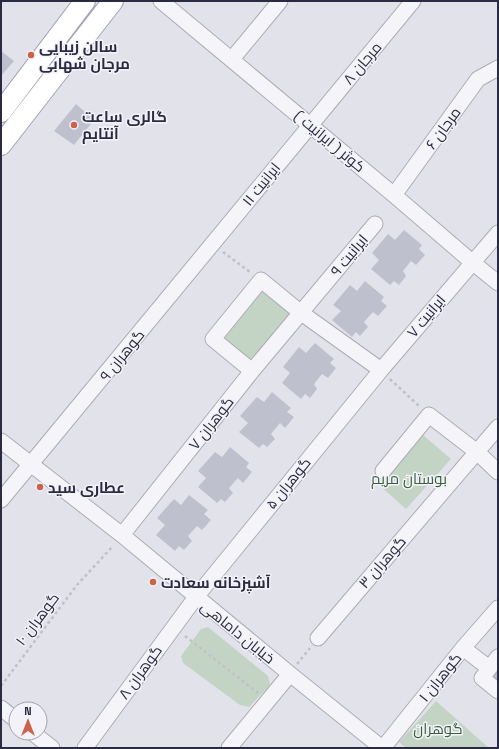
<svg xmlns="http://www.w3.org/2000/svg" width="499" height="749" font-family="'Space Grotesk',Cairo,sans-serif">
  <style>
    .green { fill: #c3d4c5 }
    .building { fill: #bfc0cd }
    .lines { fill: none; stroke-linecap: round; stroke-linejoin: round }
    .minor-casing { stroke: #abacb8; stroke-width: 17 }
    .major-casing { stroke: #a2a3b6; stroke-width: 22 }
    .path { stroke: #c0c0c9; stroke-width: 2.5; stroke-dasharray: 3 3; stroke-linecap: butt }
    .minor { stroke: #f5f5f9; stroke-width: 15 }
    .major { stroke: #fff; stroke-width: 20 }
    .poi-dot { fill: #cd624a; stroke: #f2f2f8; stroke-width: 1.5 }
    .labels { text-anchor: middle; dominant-baseline: central; stroke-width: 3; stroke-linejoin: round; paint-order: stroke }
    .poi-label { font-size: 15px; font-weight: bold; fill: #2a2b42; stroke: #f2f2f8; text-anchor: start }
    .street-label { font-size: 15px; fill: #2a2b42; stroke: #f2f2f8 }
    .park-label { font-size: 15px; fill: #385e3d; stroke: #f2f2f8 }
  </style>
  <rect width="100%" height="100%" fill="#e2e3ea"/>
  <path class="green" d="M 262,287 L 293,313 L 251,364 L 220,339 Z
    M 423,435 L 451,459 L 406,509 L 378,484 Z
    M 208,627 L 268,676 L 270,685 L 249,707 L 240,705 L 183,663 L 181,656 L 201,629 Z
    M 436,701 L 489,748 L 406,748 L 399,742 Z"/>
  <path class="building" d="M 1,51 L 14,61 L 1,76 Z
    M 76,104 L 94,120 L 74,145 L 54,131 Z
    M 404,230 L 422,245 L 419,249 L 425,255 L 416,265 L 411,261 L 403,271 L 406,276 L 399,285 L 394,281 L 390,285 L 371,269 L 379,260 L 372,253 L 388,234 L 395,240 Z
    M 365,281 L 384,297 L 381,301 L 387,306 L 378,316 L 373,312 L 364,322 L 368,327 L 360,336 L 356,332 L 352,337 L 332,320 L 341,311 L 333,305 L 350,285 L 357,291 Z
    M 315,343 L 334,359 L 330,363 L 336,368 L 328,378 L 322,374 L 314,384 L 317,389 L 310,398 L 305,394 L 301,399 L 282,383 L 290,373 L 283,367 L 299,347 L 306,353 Z
    M 272,392 L 291,408 L 287,412 L 294,417 L 285,428 L 280,423 L 271,434 L 275,439 L 267,447 L 263,444 L 259,448 L 239,432 L 248,423 L 240,416 L 257,397 L 264,402 Z
    M 230,447 L 249,463 L 246,467 L 252,472 L 243,483 L 238,478 L 229,488 L 233,493 L 225,502 L 221,499 L 217,503 L 198,487 L 206,478 L 198,471 L 215,452 L 222,457 Z
    M 189,495 L 208,510 L 204,514 L 211,520 L 202,530 L 197,526 L 188,536 L 192,541 L 184,550 L 179,546 L 175,551 L 156,535 L 165,525 L 157,518 L 174,499 L 181,505 Z
    M 498,669 L 498,686 L 490,679 Z"/>
  <g class="lines">
    <defs>
      <path id="minor" d="M 161,1 L 394,195 L 472,262 L 498,283
        M 232,59 L 280,1
        M 394,195 L 478,79 L 498,68
        M 252,371 L 213,339 L 261,280 L 300,312 L 381,370
        M 1,441 L 122,535 L 290,674 L 382,748
        M 383,471 L 429,415 L 477,452 L 498,472
        M 1,500 L 413,1
        M 122,535 L 252,371 L 375,224
        M 318,638 L 498,427
        M 463,648 L 489,668
        M 498,657 L 482,678 L 498,691
        M 1,708 L 16,720
        M 33,733 L 52,748
        M 85,748 L 196,597 L 381,370 L 498,233
        M 229,748 L 290,674
        M 383,748 L 463,648 L 498,608"/>
      <path id="major" d="M 1,112 L 85,1
        M 1,145 L 113,1"/>
    </defs>
    <use href="#minor" class="minor-casing"/>
    <use href="#major" class="major-casing"/>
    <path class="path" d="M 223,252 L 250,272
      M 390,379 L 420,407
      M 185,636 L 258,693
      M 297,664 L 310,648
      M 1,686 L 77,585 L 113,546"/>
    <use href="#minor" class="minor"/>
    <use href="#major" class="major"/>
  </g>
  <g class="poi-dot">
    <circle cx="31" cy="55" r="4"/>
    <circle cx="74" cy="125" r="4"/>
    <circle cx="40" cy="487" r="4"/>
    <circle cx="153" cy="582" r="4"/>
  </g>
  <g class="labels">
    <g class="poi-label">
      <text x="39" y="46">سالن زیبایی<tspan x="39" dy="17">مرجان شهابی</tspan></text>
      <text x="82" y="116">گالری ساعت<tspan x="82" dy="17">آنتایم</tspan></text>
      <text x="48" y="487">عطاری سید</text>
      <text x="161" y="582">آشپزخانه سعادت</text>
    </g>
    <g class="street-label">
      <text transform="translate(362 63) rotate(-50)">مرجان ۸</text>
      <text transform="translate(443 128) rotate(-54)">مرجان ۶</text>
      <text transform="translate(330 141) rotate(40)">کوثر ( ایرانیت )</text>
      <text transform="translate(261 184) rotate(-51)">ایرانیت ۱۱</text>
      <text transform="translate(349 255) rotate(-50)">ایرانیت ۹</text>
      <text transform="translate(426 316) rotate(-50)">ایرانیت ۷</text>
      <text transform="translate(122 355) rotate(-51)">گوهران ۹</text>
      <text transform="translate(211 423) rotate(-52)">گوهران ۷</text>
      <text transform="translate(288 483) rotate(-51)">گوهران ۵</text>
      <text transform="translate(382 562) rotate(-49)">گوهران ۳</text>
      <text transform="translate(37 619) rotate(-53)">گوهران ۱۰</text>
      <text transform="translate(238 632) rotate(39)">خیابان داماهی</text>
      <text transform="translate(140 672) rotate(-54)">گوهران ۸</text>
      <text transform="translate(440 677) rotate(-51)">گوهران ۱</text>
    </g>
    <g class="park-label">
      <text x="409" y="478">بوستان مریم</text>
      <text x="438" y="728">گوهران</text>
    </g>
  </g>
  <rect width="499" height="749" fill="none" stroke="#2a2b42" stroke-width="4"/>
  <g transform="translate(28 721)"><circle r="19" fill="#f2f2f8" stroke="#a2a2af"/>
  <path d="M0-3L7 15L0 10L-7 15Z" fill="#cd624a"/>
  <text y="-6" font-size="11" font-weight="bold" text-anchor="middle" fill="#2a2b42">N</text>
  </g>
</svg>
